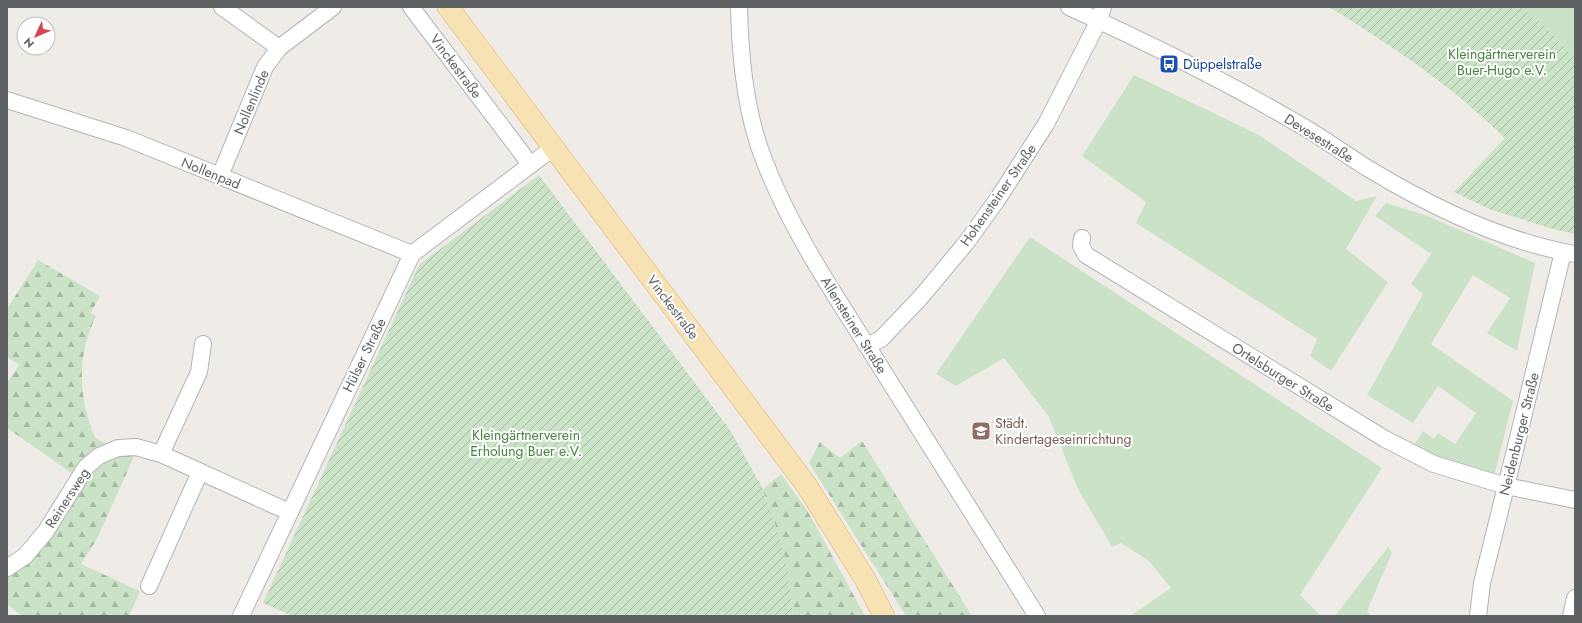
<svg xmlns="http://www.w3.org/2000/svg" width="1582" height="623" font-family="Jost,sans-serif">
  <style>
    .green { fill: #cae3c6 }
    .forest { fill: url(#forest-firs) }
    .garden { fill: url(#garden-furrows) }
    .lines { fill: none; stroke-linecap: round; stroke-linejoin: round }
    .minor-casing { stroke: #b2b4b7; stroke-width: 18 }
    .major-casing { stroke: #e3b06b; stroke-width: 22 }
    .minor { stroke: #fff; stroke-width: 16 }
    .major { stroke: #f7e2b4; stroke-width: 21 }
    .labels { text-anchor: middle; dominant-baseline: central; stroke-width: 4; stroke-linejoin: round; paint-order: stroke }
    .park-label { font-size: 14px; fill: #46833f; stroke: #fff }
    .transit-label { font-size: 14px; fill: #164399; stroke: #fff; text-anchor: start }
    .street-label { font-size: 14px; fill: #5e6265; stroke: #fff }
    .education-label { font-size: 14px; fill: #785e54; stroke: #fff; text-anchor: start }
  </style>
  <defs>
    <pattern id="forest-firs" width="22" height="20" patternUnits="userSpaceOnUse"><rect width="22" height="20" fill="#cae3c6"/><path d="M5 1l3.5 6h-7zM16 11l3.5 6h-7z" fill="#a7bba4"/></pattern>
    <pattern id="garden-furrows" width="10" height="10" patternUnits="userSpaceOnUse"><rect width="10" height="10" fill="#cae3c6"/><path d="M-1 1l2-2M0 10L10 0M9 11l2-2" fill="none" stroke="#a7bba4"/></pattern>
  </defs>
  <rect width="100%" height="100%" fill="#efece7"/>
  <path class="green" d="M 1520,7 L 1575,7 L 1575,58 L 1538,20 Z
    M 1134,75 L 1259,135 L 1356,201 L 1377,196 L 1346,249 L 1388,282 L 1331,371 L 1310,356 L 1317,339 L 1136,223 L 1146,202 L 1082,156 Z
    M 1386,203 L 1425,215 L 1535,263 L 1517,351 L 1487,333 L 1510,298 L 1473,275 L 1431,344 L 1513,401 L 1494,477 L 1412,448 L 1423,431 L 1434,439 L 1438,433 L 1455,444 L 1476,413 L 1438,386 L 1413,423 L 1367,395 L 1423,294 L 1411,284 L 1431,254 L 1375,216 Z
    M 1030,237 L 1382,468 L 1300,595 L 1321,616 L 1130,616 L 1171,588 L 1148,560 L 1121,543 L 1112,547 L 1078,489 L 1049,417 L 1004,358 L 956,386 L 936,374 Z
    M 1388,547 L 1392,553 L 1367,611 L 1371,616 L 1335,616 Z"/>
  <path class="forest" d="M 38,260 L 100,296 L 91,313 L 96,316 C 80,348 78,384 88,418 C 90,424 92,433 96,438 C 100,443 128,449 136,452 L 97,539 L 81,564 L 140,591 L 129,616 L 22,616 L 7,604 L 7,574 L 25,563 L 73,474 L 7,428 L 7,382 L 19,365 L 7,357 L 7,309 Z
    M 862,441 L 972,616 L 906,616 L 809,463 L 820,442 L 840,458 Z
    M 781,474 L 808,512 L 865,616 L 793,616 L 788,570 L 780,539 L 763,489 Z"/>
  <path class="garden" d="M 1329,7 L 1520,7 L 1538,20 L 1575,58 L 1575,234 L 1553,229 L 1489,209 L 1454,192 L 1505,138 C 1492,126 1478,113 1464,101 C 1422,66 1376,36 1329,7 Z
    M 539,175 L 730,430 L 763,489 L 780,539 L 788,570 L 793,616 L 292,616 L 263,603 L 419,265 Z"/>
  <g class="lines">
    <defs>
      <path id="minor" d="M 222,7 L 279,48
        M 411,7 L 530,164
        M 739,7 C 740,58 745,112 764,160 C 794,238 844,308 888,379 C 938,458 988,537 1037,616
        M 1069,7 C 1146,42 1222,79 1295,122 C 1321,136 1344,154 1369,169 C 1430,206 1505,242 1575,254
        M 7,100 L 126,138 L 412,254
        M 220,176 L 265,67 L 279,48 L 333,7
        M 1082,238 L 1081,246 L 1086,255 L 1385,439 L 1434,464 L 1506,486 L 1575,500
        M 867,346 L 881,339 L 921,297 L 966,243 L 997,200 L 1046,124 L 1099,20 L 1103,7
        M 161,454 L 199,372 L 203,344
        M 7,568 L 25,556 L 46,531 L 86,467 L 99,456 L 118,448 L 136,447 L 161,454 L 289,512
        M 149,586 L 200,472
        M 241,616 L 412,254 L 553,148
        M 1478,616 L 1482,583 L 1518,438 L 1563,252
        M 1571,616 L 1575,598"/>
      <path id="major" d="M 448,7 L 807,486 L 865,579 L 884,616"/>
    </defs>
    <use href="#minor" class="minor-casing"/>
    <use href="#major" class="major-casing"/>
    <use href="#minor" class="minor"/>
    <use href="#major" class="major"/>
  </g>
  <defs>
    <symbol id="bus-square" viewBox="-11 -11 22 22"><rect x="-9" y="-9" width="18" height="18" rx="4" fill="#1a4fb4" stroke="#fff"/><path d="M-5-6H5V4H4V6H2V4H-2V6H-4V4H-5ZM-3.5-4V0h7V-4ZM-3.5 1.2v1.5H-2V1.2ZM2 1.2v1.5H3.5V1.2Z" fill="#fff"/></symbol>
    <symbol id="school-square" viewBox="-11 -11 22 22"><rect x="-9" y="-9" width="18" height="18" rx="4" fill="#8d6e63" stroke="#fff"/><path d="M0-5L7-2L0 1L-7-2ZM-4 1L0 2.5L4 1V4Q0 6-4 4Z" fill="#fff"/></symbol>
  </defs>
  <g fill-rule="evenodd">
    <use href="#bus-square" x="1158" y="53" width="22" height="22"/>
    <use href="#school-square" x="970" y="420" width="22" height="22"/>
  </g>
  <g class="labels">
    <g class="park-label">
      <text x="1502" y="54">Kleingärtnerverein<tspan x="1502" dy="16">Buer-Hugo e.V.</tspan></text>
      <text x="526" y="435">Kleingärtnerverein<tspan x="526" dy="16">Erholung Buer e.V.</tspan></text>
    </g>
    <g class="transit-label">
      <text x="1183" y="64">Düppelstraße</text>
    </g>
    <g class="street-label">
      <text transform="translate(456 66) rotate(53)">Vinckestraße</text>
      <text transform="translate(251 102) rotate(-67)">Nollenlinde</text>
      <text transform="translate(1319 138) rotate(32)">Devesestraße</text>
      <text transform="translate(211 173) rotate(22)">Nollenpad</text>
      <text transform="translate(998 195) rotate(-55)">Hohensteiner Straße</text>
      <text transform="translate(673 307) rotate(53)">Vinckestraße</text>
      <text transform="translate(854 325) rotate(58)">Allensteiner Straße</text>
      <text transform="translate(364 355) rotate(-64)">Hülser Straße</text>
      <text transform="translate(1283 377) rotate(32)">Ortelsburger Straße</text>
      <text transform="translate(1519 434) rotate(-76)">Neidenburger Straße</text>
      <text transform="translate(67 498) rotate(-57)">Reinersweg</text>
    </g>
    <g class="education-label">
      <text x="995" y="423">Städt.<tspan x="995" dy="16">Kindertageseinrichtung</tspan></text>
    </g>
  </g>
  <rect width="1582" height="623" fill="none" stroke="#5e6265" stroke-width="16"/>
  <g transform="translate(36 36) rotate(226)"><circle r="19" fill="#ffffff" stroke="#bfc0c1"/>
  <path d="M0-3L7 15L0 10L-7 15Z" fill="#d7444e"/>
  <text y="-6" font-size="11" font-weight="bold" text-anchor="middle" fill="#5e6265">N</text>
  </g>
</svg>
